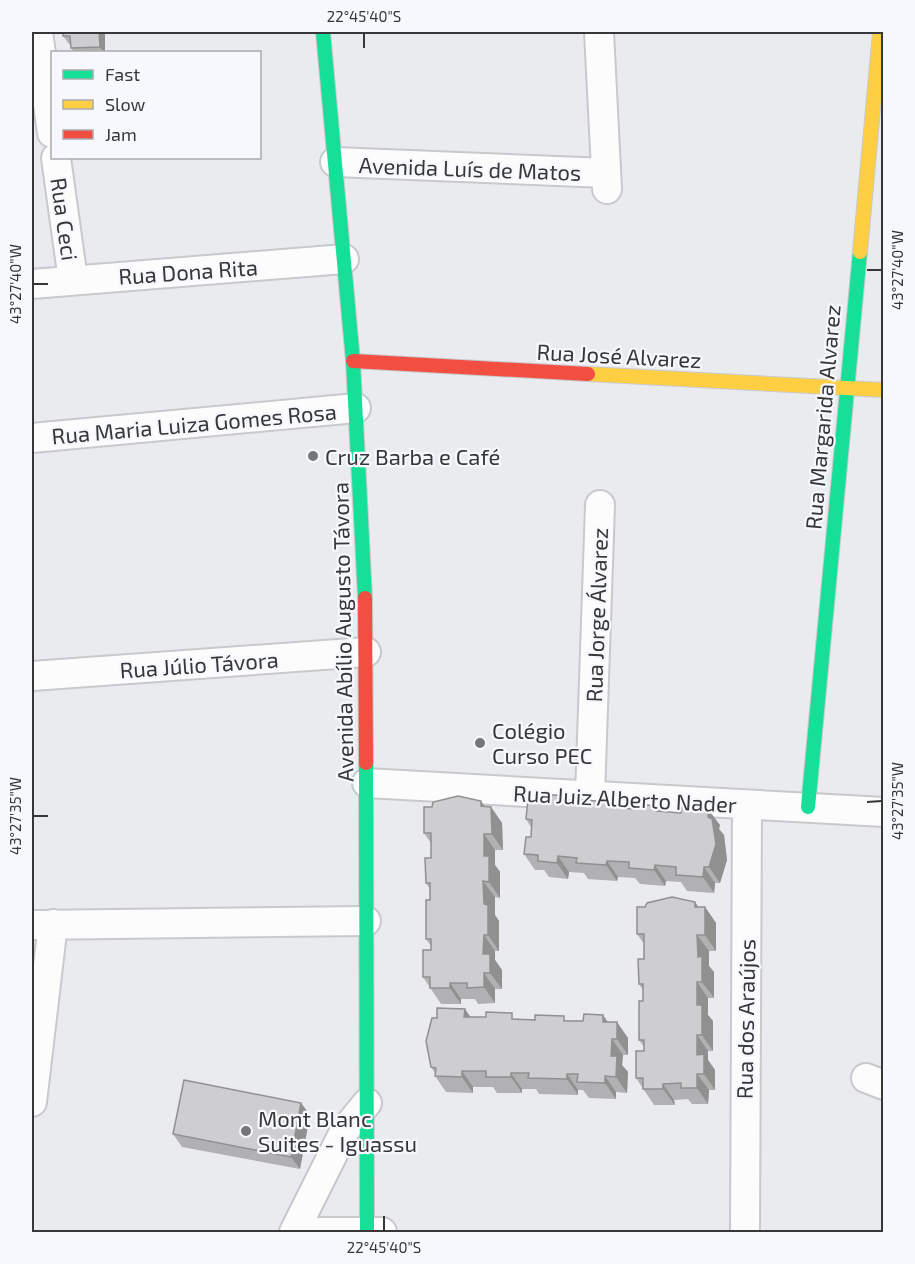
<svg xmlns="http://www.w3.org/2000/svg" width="915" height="1264" font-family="'Exo 2',sans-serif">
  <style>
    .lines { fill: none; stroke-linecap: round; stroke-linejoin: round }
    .street-casing { stroke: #c8c9cc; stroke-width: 32 }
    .fast-casing { stroke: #c8c9cc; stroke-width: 16 }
    .slow-casing { stroke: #c8c9cc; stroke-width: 16 }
    .jam-casing { stroke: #c8c9cc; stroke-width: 16 }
    .street { stroke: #fcfcfd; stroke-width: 28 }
    .fast { stroke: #16e098; stroke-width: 14 }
    .slow { stroke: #ffcf43; stroke-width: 14 }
    .jam { stroke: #f24e42; stroke-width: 14 }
    .wall { fill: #b1b0b2 }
    .shaded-wall { fill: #909091 }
    .building { fill: #cecdcf; stroke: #909091; stroke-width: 1.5 }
    .ticks { fill: none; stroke: #363739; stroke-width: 2 }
    .poi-dot { fill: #757679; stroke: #f7f8fd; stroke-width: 2 }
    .labels { text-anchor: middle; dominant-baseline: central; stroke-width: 4.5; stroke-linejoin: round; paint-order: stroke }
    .street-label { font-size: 22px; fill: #363739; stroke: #f7f8fd }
    .poi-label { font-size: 22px; fill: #363739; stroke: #f7f8fd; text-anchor: start }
    .neatline { fill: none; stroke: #363739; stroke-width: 2 }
    .ticks-label { font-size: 15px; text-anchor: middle; fill: #363739 }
  </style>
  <rect width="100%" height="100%" fill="#eaebef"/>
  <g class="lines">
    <defs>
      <path id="street" d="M 38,32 L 52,133
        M 599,32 L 607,189
        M 56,158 L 73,280
        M 335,162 L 606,173
        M 32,284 L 344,259
        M 32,438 L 356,408
        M 32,676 L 366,652
        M 367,783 L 884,812
        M 590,796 L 600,505
        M 32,925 L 366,921
        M 866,1078 L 884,1085
        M 32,1102 L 53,924
        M 294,1232 L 345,1130 L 367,1103
        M 319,1232 L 382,1232
        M 745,1232 L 747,805"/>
      <path id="fast" d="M 323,32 L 353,361 L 365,598
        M 366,763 L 367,1232
        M 808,807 L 860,252"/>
      <path id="slow" d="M 860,252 L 880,32
        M 588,374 L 884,390"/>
      <path id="jam" d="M 353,361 L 588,374
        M 365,598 L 366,763"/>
    </defs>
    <use href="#street" class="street-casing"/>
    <use href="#fast" class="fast-casing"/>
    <use href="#slow" class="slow-casing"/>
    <use href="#jam" class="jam-casing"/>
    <use href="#street" class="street"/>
    <use href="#fast" class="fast"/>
    <use href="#slow" class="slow"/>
    <use href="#jam" class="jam"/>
  </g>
  <path class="wall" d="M 63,32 L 105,32 L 105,52 L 74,52 L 71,48 L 71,44 L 69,44 L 63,36 Z
    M 615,803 L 619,807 L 632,809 L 658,806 L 662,812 L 720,825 L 719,829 L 724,835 L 727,860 L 720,883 L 715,883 L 714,893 L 687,891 L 681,882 L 666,881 L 665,886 L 640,884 L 635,878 L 618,877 L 617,881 L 588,879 L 584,873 L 569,872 L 568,879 L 549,877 L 544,870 L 535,870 L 524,854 L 531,837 L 531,827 L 526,819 L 572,804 Z
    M 485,806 L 491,807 L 502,823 L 503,850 L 495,850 L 495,865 L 500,872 L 500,898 L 495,897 L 495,915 L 499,921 L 499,951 L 495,951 L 495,960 L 502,970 L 502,989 L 495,989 L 495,1003 L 478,1004 L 475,999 L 461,999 L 461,1004 L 441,1004 L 423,977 L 431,950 L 431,946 L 426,939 L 430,900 L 430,889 L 426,883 L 431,858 L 431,843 L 424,833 Z
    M 698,907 L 705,907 L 716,923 L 716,951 L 709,951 L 709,966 L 714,972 L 714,998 L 708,998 L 708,1015 L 713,1021 L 713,1051 L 708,1051 L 708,1060 L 715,1070 L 715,1090 L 709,1090 L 708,1104 L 692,1104 L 688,1099 L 674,1100 L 675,1105 L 654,1105 L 636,1078 L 644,1051 L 644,1047 L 639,1040 L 643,1001 L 643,990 L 639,984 L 644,959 L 644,944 L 637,934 Z
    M 470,1017 L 608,1022 L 628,1038 L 628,1055 L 623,1055 L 622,1065 L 628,1072 L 627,1093 L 616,1092 L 616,1099 L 589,1098 L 583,1090 L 578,1090 L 578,1095 L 539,1094 L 536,1089 L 522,1089 L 522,1093 L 497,1093 L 493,1087 L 473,1087 L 473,1093 L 446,1092 L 435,1076 L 435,1073 L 431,1067 Z
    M 301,1103 L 310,1115 L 300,1169 L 182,1147 L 173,1134 Z"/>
  <path class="shaded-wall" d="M 99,32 L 105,32 L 105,52 L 103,52 L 100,47 Z
    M 567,796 L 578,812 L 566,803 Z
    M 481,801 L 491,816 L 491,807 L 502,823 L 503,850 L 492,834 L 481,806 Z
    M 708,809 L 720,825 L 719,829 L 724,835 L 727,860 L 720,883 L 709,867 Z
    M 484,834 L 495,850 L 495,865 L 500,872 L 500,898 L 489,882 L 484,856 Z
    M 558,856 L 569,872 L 568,879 L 557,863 Z
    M 607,861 L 618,877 L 617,881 L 606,865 Z
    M 655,865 L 666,881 L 665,886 L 654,870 Z
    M 704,867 L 715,883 L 714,893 L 703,877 Z
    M 483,881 L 495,897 L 495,915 L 499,921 L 499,951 L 488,935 L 484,904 Z
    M 695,902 L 705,917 L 705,907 L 716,923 L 716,951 L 705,935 L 695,907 Z
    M 484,935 L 495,951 L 495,960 L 502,970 L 502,989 L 490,973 L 483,954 Z
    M 697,935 L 709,951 L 709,966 L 714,972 L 714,998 L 702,982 L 698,957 Z
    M 484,973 L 495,989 L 495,1003 L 484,987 Z
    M 697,982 L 708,998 L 708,1015 L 713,1021 L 713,1051 L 702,1035 L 697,1005 Z
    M 450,983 L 461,999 L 461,1004 L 450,988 Z
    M 465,1009 L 476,1025 L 464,1017 Z
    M 603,1015 L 614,1031 L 603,1022 Z
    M 617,1022 L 628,1038 L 628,1055 L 617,1039 Z
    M 697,1035 L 708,1051 L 708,1060 L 715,1070 L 715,1090 L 704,1074 L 697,1055 Z
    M 612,1039 L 623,1055 L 622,1065 L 628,1072 L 627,1093 L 616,1077 L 611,1056 Z
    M 462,1071 L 473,1087 L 473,1093 L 462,1077 Z
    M 511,1073 L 522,1089 L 522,1093 L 511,1077 Z
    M 567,1074 L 578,1090 L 578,1095 L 567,1079 Z
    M 697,1074 L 709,1090 L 708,1104 L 697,1088 Z
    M 605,1076 L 616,1092 L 616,1099 L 605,1083 Z
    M 663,1084 L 674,1100 L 675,1105 L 663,1089 Z
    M 301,1103 L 310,1115 L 300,1169 L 291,1157 Z"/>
  <path class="building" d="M 63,32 L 99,32 L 100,47 L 71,48 L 70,36 L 63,36 Z
    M 540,794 L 567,796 L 566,803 L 577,804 L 577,799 L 615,803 L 615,807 L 632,809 L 633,804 L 658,806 L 657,811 L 681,813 L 682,807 L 708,809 L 708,817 L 712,819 L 716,844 L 709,867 L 704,867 L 703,877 L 676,875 L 676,867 L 655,865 L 654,870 L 629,868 L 629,862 L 607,861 L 606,865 L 576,863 L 577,858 L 558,856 L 557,863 L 538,861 L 538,855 L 524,854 L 526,837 L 531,837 L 532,820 L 526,819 L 528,799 L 539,800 Z
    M 458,796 L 481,801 L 481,806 L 491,807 L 492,834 L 484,834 L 484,856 L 489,856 L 489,882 L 483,881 L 484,904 L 488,905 L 488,935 L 484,935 L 483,954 L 490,954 L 490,973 L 484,973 L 484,987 L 467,988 L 467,983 L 450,983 L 450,988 L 430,988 L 430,977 L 423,977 L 423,950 L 431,950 L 431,939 L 426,939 L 426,900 L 430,900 L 430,883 L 426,883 L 425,858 L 431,858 L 431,833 L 424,833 L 424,807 L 432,807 L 433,802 Z
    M 672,897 L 695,902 L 695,907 L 705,907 L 705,935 L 697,935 L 698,957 L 702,956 L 702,982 L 697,982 L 697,1005 L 702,1005 L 702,1035 L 697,1035 L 697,1055 L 704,1054 L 704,1074 L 697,1074 L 697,1088 L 681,1088 L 681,1083 L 663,1084 L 663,1089 L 643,1089 L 643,1078 L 636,1078 L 636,1051 L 644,1051 L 644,1040 L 639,1040 L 639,1001 L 643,1001 L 643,984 L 639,984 L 638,959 L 644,959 L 644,934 L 637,934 L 637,907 L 645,907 L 647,903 Z
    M 437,1008 L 465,1009 L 464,1017 L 486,1017 L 486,1012 L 512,1013 L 512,1019 L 535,1020 L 535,1015 L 564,1016 L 564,1021 L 583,1021 L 584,1014 L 603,1015 L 603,1022 L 617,1022 L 617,1039 L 612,1039 L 611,1056 L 617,1056 L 616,1077 L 605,1076 L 605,1083 L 577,1082 L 578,1074 L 567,1074 L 567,1079 L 528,1078 L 529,1073 L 511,1073 L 511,1077 L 486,1077 L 486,1071 L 462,1071 L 462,1077 L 435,1076 L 436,1068 L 431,1067 L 426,1041 L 432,1018 L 437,1018 Z
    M 184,1080 L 301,1103 L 291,1157 L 173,1134 Z"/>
  <path class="ticks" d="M 364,33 L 364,48M 867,270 L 882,270M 33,284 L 48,284M 867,802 L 882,801M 33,816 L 48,816M 384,1216 L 384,1231"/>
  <g class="poi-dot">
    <circle cx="313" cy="456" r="6"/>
    <circle cx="480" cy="743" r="6"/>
    <circle cx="246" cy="1131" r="6"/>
  </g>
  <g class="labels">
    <g class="street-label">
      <text transform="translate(470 168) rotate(2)">Avenida Luís de Matos</text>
      <text transform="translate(65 219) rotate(82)">Rua Ceci</text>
      <text transform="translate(188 271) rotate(-4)">Rua Dona Rita</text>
      <text transform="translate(619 355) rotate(3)">Rua José Alvarez</text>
      <text transform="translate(822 417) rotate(-85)">Rua Margarida Alvarez</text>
      <text transform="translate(194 423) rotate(-5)">Rua Maria Luiza Gomes Rosa</text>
      <text transform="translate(596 615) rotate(-88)">Rua Jorge Álvarez</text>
      <text transform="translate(342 632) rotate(-91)">Avenida Abílio Augusto Távora</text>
      <text transform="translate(199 664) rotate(-4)">Rua Júlio Távora</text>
      <text transform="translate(625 798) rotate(3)">Rua Juiz Alberto Nader</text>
      <text transform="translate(745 1019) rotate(-89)">Rua dos Araújos</text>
    </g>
    <g class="poi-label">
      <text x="325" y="456">Cruz Barba e Café</text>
      <text x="492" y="730">Colégio<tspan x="492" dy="25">Curso PEC</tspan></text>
      <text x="258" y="1118">Mont Blanc<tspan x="258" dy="25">Suites - Iguassu</tspan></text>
    </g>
  </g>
  <rect width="915" height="1264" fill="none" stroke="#f7f8fd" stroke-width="66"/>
  <rect x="51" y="51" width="210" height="108" fill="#f7f8fd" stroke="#aaabaf" stroke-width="1.5"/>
  <rect x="63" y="70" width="30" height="9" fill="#16e098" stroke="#aaabaf" stroke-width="1.5"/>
  <text x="105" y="81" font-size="18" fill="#363739">Fast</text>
  <rect x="63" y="100" width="30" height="9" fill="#ffcf43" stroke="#aaabaf" stroke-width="1.5"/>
  <text x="105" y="111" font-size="18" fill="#363739">Slow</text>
  <rect x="63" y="130" width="30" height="9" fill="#f24e42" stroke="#aaabaf" stroke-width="1.5"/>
  <text x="105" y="141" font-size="18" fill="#363739">Jam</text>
  <rect x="33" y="33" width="849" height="1198" class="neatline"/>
  <g class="ticks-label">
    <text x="364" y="22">22°45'40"S</text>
    <text transform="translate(898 270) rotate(-90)" y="5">43°27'40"W</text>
    <text transform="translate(16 284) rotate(-90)" y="5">43°27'40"W</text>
    <text transform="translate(898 801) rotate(-90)" y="5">43°27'35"W</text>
    <text transform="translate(16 816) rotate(-90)" y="5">43°27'35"W</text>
    <text x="384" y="1253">22°45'40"S</text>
  </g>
</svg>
